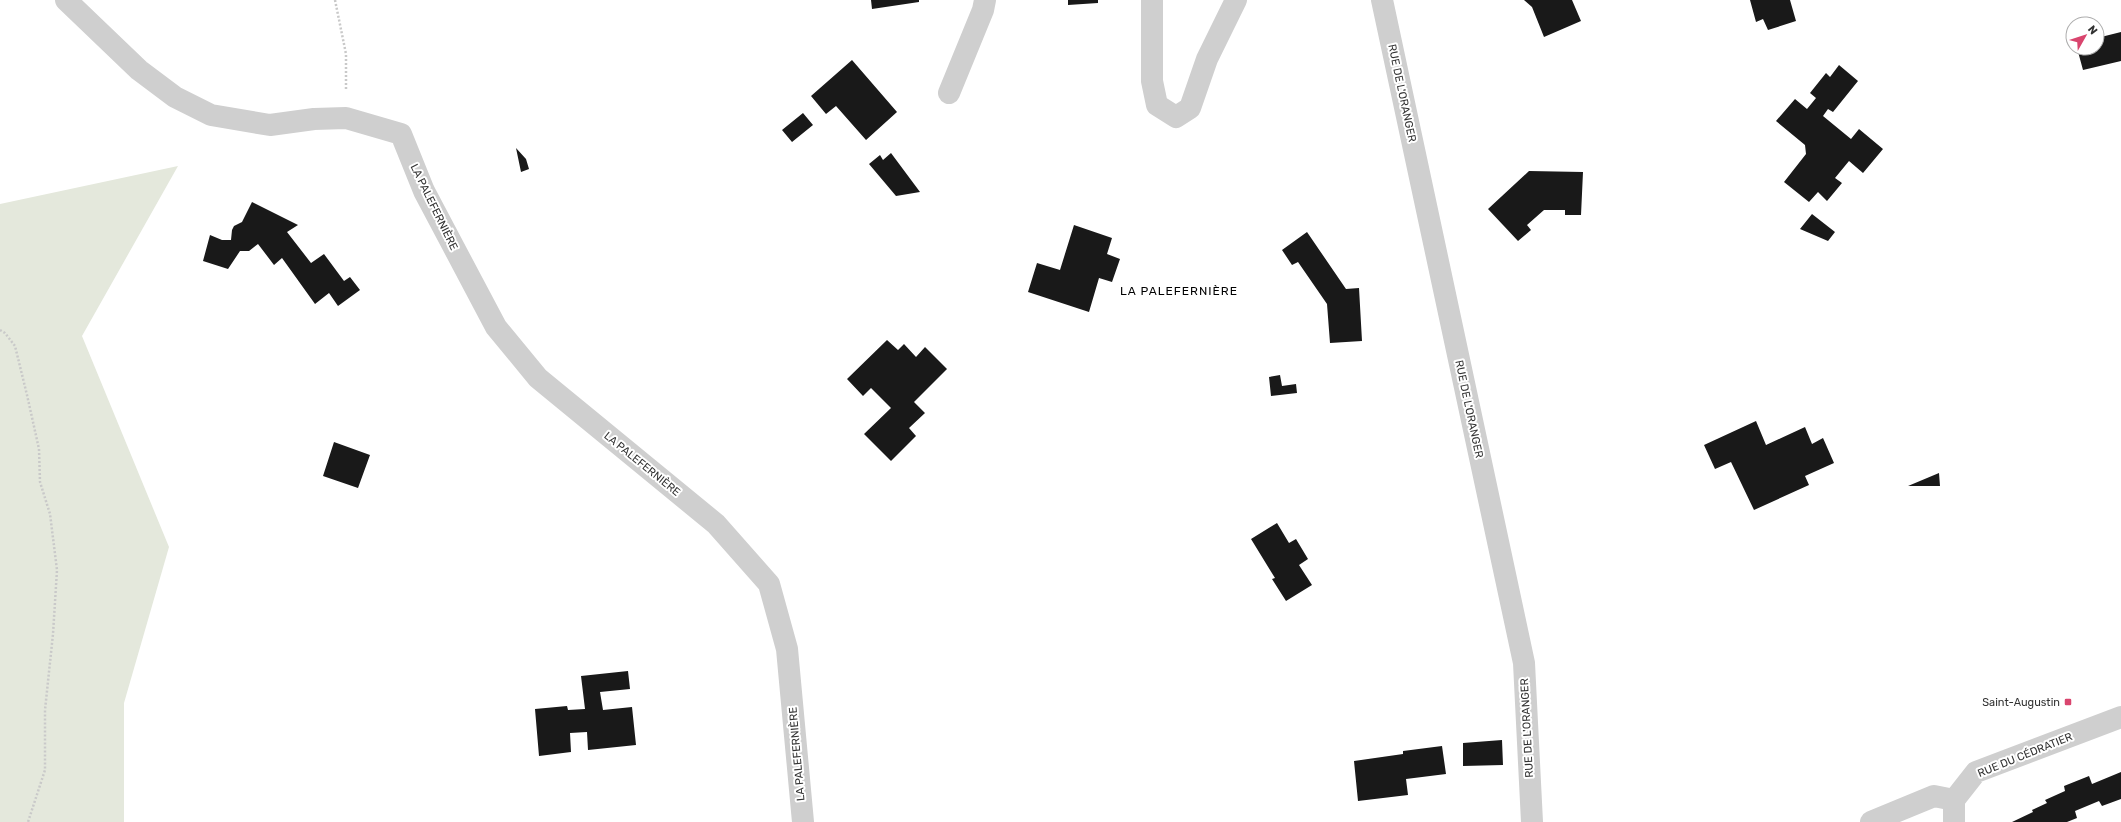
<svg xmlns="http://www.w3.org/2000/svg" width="2121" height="822" font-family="Rubik,sans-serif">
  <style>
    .green { fill: #e4e8dc }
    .building { fill: #191919 }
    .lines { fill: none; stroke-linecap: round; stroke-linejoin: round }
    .path { stroke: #c9c9c9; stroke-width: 2.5; stroke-dasharray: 2 2; stroke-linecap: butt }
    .minor { stroke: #cfcfcf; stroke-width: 22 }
    .poi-dot { fill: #d9456e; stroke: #fff; stroke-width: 1.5 }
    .labels { text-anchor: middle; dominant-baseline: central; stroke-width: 4; stroke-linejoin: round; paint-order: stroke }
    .street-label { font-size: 11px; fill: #323232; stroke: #fff }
    .poi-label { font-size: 11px; fill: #323232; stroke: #fff; text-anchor: end }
    .neighbourhood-label { font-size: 12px; letter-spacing: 1px; fill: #000; stroke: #fff }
  </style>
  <rect width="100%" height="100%" fill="#fff"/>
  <path class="green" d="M 178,166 L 82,336 L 169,547 L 124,703 L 124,822 L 0,822 L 0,204 Z"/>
  <path class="building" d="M 871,0 L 919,0 L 919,2 L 872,9 Z
    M 1068,0 L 1098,0 L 1098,3 L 1068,5 Z
    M 1524,0 L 1572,0 L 1581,21 L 1544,37 L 1532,7 Z
    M 1750,0 L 1790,0 L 1796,21 L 1768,30 L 1763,19 L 1756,22 Z
    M 2121,32 L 2121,61 L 2083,70 L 2077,48 L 2097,48 L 2097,38 Z
    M 852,60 L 897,112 L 866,140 L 836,106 L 826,114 L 811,96 Z
    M 1839,65 L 1858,81 L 1833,112 L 1828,109 L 1823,116 L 1851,139 L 1859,129 L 1883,149 L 1863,173 L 1849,161 L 1835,178 L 1842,183 L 1827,201 L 1818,192 L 1809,202 L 1784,182 L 1806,154 L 1805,145 L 1776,121 L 1795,99 L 1807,109 L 1816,98 L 1810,93 L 1826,73 L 1830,77 Z
    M 803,113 L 813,125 L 792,142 L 782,130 Z
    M 516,148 L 526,159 L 529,169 L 521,172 Z
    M 891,153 L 920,192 L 896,196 L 869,164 L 880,155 L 883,160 Z
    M 1529,171 L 1583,172 L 1581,215 L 1565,215 L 1565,210 L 1544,210 L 1527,225 L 1531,230 L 1518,241 L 1488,209 Z
    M 252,202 L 298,225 L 287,232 L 311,263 L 324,254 L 344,281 L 350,277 L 360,290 L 338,306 L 329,293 L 315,304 L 282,258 L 274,265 L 258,244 L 249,251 L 240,251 L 228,269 L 203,261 L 210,235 L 222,240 L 231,240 L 232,230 L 234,226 L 242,222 Z
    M 1812,214 L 1835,232 L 1828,241 L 1800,229 Z
    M 1074,225 L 1112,238 L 1107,254 L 1120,259 L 1112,282 L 1099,278 L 1089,312 L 1028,292 L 1037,263 L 1060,270 Z
    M 1307,232 L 1346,289 L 1359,288 L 1362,341 L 1330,343 L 1327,304 L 1298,262 L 1292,265 L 1282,250 Z
    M 887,340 L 898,350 L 904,344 L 916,357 L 925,347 L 947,369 L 914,402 L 925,413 L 909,428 L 916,436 L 891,461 L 864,434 L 891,408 L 871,388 L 863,396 L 847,379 Z
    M 1280,375 L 1282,386 L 1296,384 L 1297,393 L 1271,396 L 1269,377 Z
    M 1756,421 L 1766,445 L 1805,427 L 1812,444 L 1823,438 L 1834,463 L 1805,476 L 1809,485 L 1754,510 L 1731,462 L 1715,469 L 1704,445 Z
    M 334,442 L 370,455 L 358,488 L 323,476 Z
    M 1939,473 L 1940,486 L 1908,486 Z
    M 1277,523 L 1289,543 L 1296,539 L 1308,559 L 1299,565 L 1312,585 L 1286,601 L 1272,579 L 1275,578 L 1251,539 Z
    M 628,671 L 630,689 L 600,692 L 603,710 L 632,707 L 636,745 L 588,750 L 587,732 L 570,733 L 571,752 L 539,756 L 535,709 L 567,706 L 568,710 L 585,709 L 581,676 Z
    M 1502,740 L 1503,765 L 1463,766 L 1463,743 Z
    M 1442,746 L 1446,774 L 1406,779 L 1408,795 L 1358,801 L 1354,761 L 1403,754 L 1403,751 Z
    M 2121,772 L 2121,799 L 2102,806 L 2099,801 L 2075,811 L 2077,818 L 2067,822 L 2012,822 L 2033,812 L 2032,810 L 2047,803 L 2045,800 L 2065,791 L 2064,786 L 2089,776 L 2092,784 Z"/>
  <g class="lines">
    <path class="path" d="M 335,0 L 346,54 L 346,90
      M 0,330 L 5,333 L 15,346 L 27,395 L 39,449 L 40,482 L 50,514 L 57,570 L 53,634 L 45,710 L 45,770 L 28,822"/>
    <path class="minor" d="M 66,0 L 139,70 L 175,97 L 211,115 L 270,125 L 314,119 L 346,118 L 401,134 L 424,191 L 496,327 L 538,378 L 716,524 L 769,584 L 787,649 L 803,822
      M 1152,0 L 1152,81 L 1157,105 L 1176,117 L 1190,108 L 1207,59 L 1236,0
      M 1382,0 L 1524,663 L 1532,822
      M 949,93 L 983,10 L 985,0
      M 1954,800 L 1976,772 L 2121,717
      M 1954,800 L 1954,822
      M 1871,822 L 1934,796 L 1954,800"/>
  </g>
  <rect class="poi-dot" x="2064" y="698" width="8" height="8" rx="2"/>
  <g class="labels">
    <g class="street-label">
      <text transform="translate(1402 93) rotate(78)">RUE DE L'ORANGER</text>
      <text transform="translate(434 207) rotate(64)">LA PALEFERNIÈRE</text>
      <text transform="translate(1469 409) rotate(78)">RUE DE L'ORANGER</text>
      <text transform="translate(642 464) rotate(39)">LA PALEFERNIÈRE</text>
      <text transform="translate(1527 728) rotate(-93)">RUE DE L'ORANGER</text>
      <text transform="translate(797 754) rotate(-95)">LA PALEFERNIÈRE</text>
      <text transform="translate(2025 755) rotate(-22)">RUE DU CÉDRATIER</text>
    </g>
    <g class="poi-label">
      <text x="2060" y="702">Saint-Augustin</text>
    </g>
    <g class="neighbourhood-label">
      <text x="1179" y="291">LA PALEFERNIÈRE</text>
    </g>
  </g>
  <g transform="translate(2085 36) rotate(51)"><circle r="19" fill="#ffffff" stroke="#adadad"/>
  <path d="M0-3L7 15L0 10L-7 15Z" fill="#d9456e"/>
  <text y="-6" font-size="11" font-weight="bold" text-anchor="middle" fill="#323232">N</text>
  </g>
</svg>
